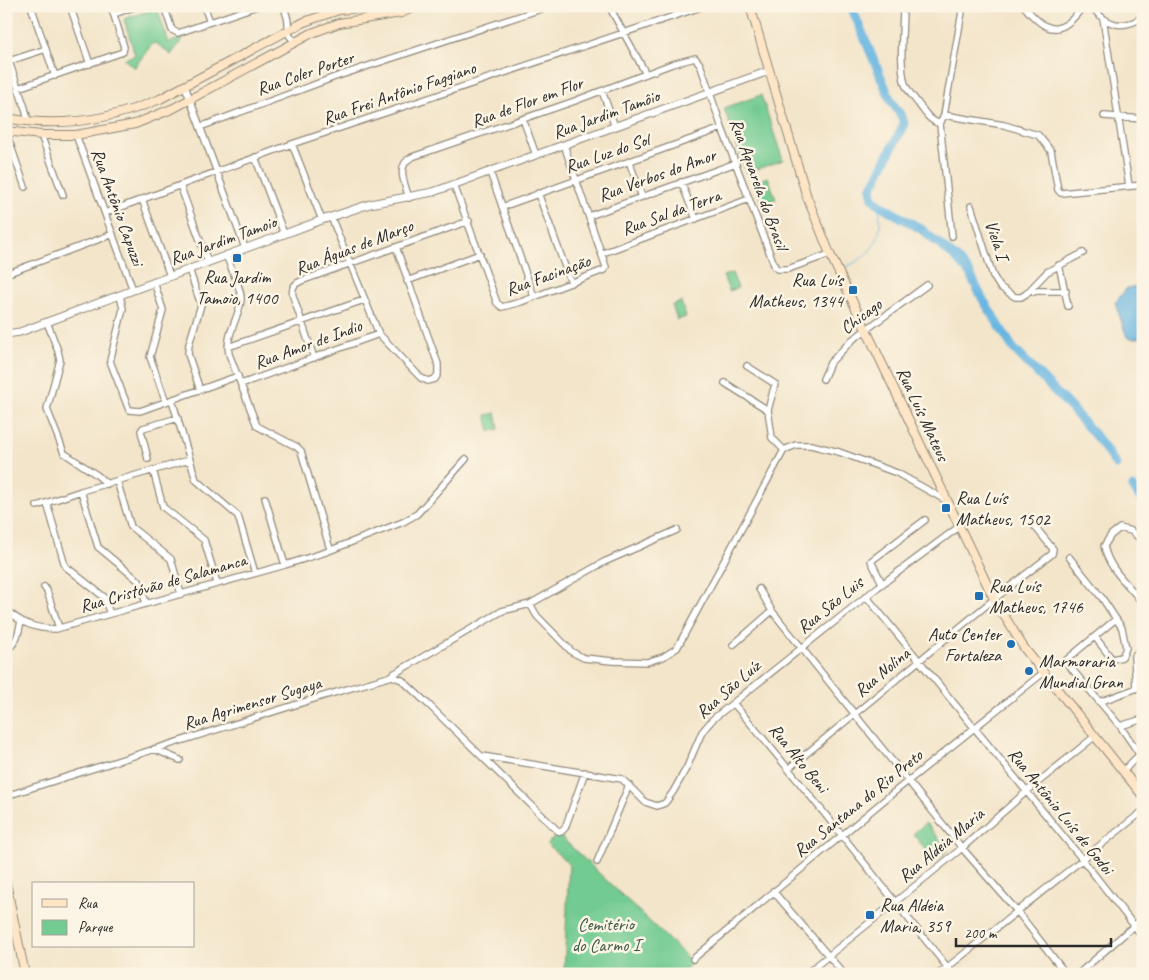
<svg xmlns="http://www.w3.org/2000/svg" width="1149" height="980" font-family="Caveat,sans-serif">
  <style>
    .green { fill: #72cb91; stroke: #4e7b5e }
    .water { fill: #67b6e1; stroke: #497086 }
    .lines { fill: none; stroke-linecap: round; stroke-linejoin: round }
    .stream { stroke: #67b6e1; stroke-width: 1 }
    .river { stroke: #67b6e1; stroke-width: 9 }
    .minor-casing { stroke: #8f887a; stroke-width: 8 }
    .tertiary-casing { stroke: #8f887a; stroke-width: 9 }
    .secondary-casing { stroke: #8f887a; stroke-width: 10 }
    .minor { stroke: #fff; stroke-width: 5.5 }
    .tertiary { stroke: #fff; stroke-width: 7 }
    .secondary { stroke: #fde5c5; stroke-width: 8 }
    .poi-dot { fill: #1f6fb2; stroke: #fcf5e5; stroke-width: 2 }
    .labels { text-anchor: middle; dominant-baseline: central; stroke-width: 5; stroke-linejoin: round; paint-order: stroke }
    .street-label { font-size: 18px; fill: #2b2b2b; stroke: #fcf5e5 }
    .poi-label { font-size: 18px; fill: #2b2b2b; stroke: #fcf5e5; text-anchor: start }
    .park-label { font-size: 18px; fill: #405b4a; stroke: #fcf5e5 }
  </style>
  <rect width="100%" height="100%" fill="#fcf5e5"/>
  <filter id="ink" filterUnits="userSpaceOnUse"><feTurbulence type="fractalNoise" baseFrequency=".02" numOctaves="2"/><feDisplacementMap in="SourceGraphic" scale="10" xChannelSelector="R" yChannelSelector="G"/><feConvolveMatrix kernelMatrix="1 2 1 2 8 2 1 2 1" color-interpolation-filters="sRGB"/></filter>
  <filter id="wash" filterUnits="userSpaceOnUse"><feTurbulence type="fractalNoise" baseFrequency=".0096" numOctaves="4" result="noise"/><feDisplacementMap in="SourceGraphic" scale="20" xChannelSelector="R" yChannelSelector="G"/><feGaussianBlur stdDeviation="1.12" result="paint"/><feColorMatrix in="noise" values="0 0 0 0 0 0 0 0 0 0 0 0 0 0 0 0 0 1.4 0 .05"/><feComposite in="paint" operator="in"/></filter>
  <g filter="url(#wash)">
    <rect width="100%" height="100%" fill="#f3e5ca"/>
    <path class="green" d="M 157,8 L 169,43 L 184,37 L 171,55 L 156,43 L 152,44 L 134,68 L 124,59 L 135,55 L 124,19 Z
      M 761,95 L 783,160 L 746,173 L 724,108 Z
      M 768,177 L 776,199 L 763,203 L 755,182 Z
      M 732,273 L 738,288 L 729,291 L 723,276 Z
      M 681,302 L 686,317 L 677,320 L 672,305 Z
      M 496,413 L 499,429 L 490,431 L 486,415 Z
      M 926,823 L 948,850 L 935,861 L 913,834 Z
      M 558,834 L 689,959 L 692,963 L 684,971 L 687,974 L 564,974 L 569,864 L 547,844 Z"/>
    <path class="water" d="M 1143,285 L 1143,335 C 1138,339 1133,339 1127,337 L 1115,303 L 1127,288 Z"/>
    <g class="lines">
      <path class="stream" d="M 846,267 C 863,260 880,245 880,225 C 880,218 879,212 880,205"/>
      <path class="river" d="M 851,6 L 891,101 L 902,117 L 904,124 L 871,189 L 873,198 L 880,205 L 921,229 L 957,259 L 970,274 L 982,298 L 1013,348 L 1070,407 L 1099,440 L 1116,465
        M 1133,487 L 1143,502"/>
    </g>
  </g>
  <g filter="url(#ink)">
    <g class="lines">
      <defs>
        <path id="minor" d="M 31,6 L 55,76
          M 70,6 L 90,64
          M 164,6 L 172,30 L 178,33 L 257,6
          M 204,6 L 210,22
          M 284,6 C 285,12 288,17 288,23 C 289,31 286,36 296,41
          M 609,6 L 646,74
          M 903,6 C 903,28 899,64 905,84 C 908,92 915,99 920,106 C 926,114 930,121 940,124
          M 1024,6 C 1046,34 1062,37 1083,6
          M 1092,6 C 1105,26 1123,30 1143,17
          M 114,14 L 136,6
          M 1103,18 L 1129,186
          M 6,53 L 25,108 L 28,121
          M 9,61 L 46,49
          M 185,86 L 245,248
          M 18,88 L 123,52 L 124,47 L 111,6
          M 602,91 L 615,127
          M 944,115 L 1004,125 L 1038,135 L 1051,151 L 1058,190 L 1061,193 L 1143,185
          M 1104,116 L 1143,119
          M 523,119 L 536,155
          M 940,124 L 944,115 L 963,6
          M 940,124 L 952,236
          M 200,127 L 335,77 L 550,6
          M 6,132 L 25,187
          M 41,135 L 63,195
          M 76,135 L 133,290
          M 292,144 L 322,220
          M 255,157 L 284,234
          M 629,161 L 642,197
          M 490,172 L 534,297
          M 681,182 L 696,219
          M 180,185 L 208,262
          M 454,185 L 497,303 L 502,307 L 521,302 L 604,270 L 606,267 L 564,145
          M 538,193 L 571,283
          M 409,198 C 405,184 395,166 412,157 L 572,102 L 672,64 L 695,58 L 700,64 L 722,128 L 775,267 L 778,269 L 788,269 L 830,254
          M 142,199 L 170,276
          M 971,206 L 993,276 L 1000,287 L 1015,297 L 1021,297 L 1026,294 L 1047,272 L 1083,253
          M 502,207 L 722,128
          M 105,213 L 292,144 L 704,6
          M 589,216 L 736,163
          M 331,217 L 379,334 L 421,378 L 428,381 L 435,379 L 438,374 L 438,364 L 396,247
          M 603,253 L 749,199
          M 226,255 C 230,266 242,289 241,300 C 239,318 225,335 229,354 L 257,426 L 297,447 L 301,451 L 330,549
          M 1059,265 L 1068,306
          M 189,269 L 201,305 L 189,344 L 188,354 L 200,390
          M 6,274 L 113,234
          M 407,281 L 480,254
          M 154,282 L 163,310 L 150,357 L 166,402
          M 1034,292 L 1037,291 L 1066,291
          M 120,295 L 123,309 L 110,361 L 129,410 L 140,411 L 238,376
          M 47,322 L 58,351 L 60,360 L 47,409 L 64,453 L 97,475 L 107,484
          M 228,347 L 364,300
          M 314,358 L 293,296 C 291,288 294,284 301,281 L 469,221
          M 747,366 L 775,384 L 768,410
          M 823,379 L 830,363 L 852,340 L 927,285
          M 241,384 L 379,334
          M 172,400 L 196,480 L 238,516 L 255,573
          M 784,450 L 796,445 L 811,445 L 839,452 L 897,473 L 949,502
          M 148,459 L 141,431 L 143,428 L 178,418
          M 153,470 L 163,507 L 204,540 L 217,583
          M 117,481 L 131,527 L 171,559 L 181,594
          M 81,491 L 98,547 L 139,581 L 146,603
          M 265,498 L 285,565
          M 47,503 L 65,566 L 104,597 L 110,614
          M 37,506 L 81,491 L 189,460
          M 1143,541 L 1131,531 L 1120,528 L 1111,535 L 1104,546 C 1109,571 1129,584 1143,604
          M 1069,557 L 1102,598 L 1122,628 L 1126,648 L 1122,657 L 1112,659 L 1095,637
          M 882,583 L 871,561 L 925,520
          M 44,587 L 47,591 L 59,628
          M 866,596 L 1082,859 L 1143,937
          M 530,604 L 537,616 L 572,652 L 584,658 L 612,661 L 647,662 L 663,657 L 677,648 L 784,450 L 772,438 L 768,410 L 725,383
          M 6,610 C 21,623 35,629 56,629 L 285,565 L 326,552 L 403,522 L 417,514 L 466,459
          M 772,611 L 962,848 L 1017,911 L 1066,974
          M 1116,619 L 1065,661 L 1120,726 L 1140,755
          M 733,645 L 772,611 L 759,589
          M 6,650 C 16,645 19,632 21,621
          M 390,676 L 502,611 L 530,604 L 604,562 L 677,530
          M 1136,688 L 1134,656 L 1137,653 L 1143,651
          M 1099,702 L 1143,686
          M 733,703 C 809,791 879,883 953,974
          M 1120,726 L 1143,719
          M 154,749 L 180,760
          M 482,756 L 622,779 L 645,802 L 657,806 L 665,803 L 673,792 L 687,767 L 702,732 L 713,719 L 878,587 L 960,526
          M 789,768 L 994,599 L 1052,554 L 1053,549 L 1028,518
          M 1123,771 L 1136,758 L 1142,755
          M 6,796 L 320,697 L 392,676 L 402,680 L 430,706 L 558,831 L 561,832 L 565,828 L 585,772
          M 597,862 L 629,785
          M 773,891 L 844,974
          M 693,959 L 888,797 L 1043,673
          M 806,974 L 962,848 L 1026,792 L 1094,737
          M 939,974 L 1143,811
          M 1078,974 L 1143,918"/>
        <path id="tertiary" d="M 6,334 L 20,332 L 322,220 L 370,204 L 433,192 L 769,71"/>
        <path id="secondary" d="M 750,6 L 807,197 L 830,254 L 994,599 L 1024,648 L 1143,796
          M 6,118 C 59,128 111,120 160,99 L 304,22 L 339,10 L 377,6
          M 6,131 L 41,135 L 76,135 L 135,124 L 174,108 L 312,33 L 339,23 L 401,13 L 418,6
          M 6,883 L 25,974"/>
      </defs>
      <use href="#minor" class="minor-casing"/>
      <use href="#tertiary" class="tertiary-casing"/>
      <use href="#secondary" class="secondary-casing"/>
      <use href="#minor" class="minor"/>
      <use href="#tertiary" class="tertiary"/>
      <use href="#secondary" class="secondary"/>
    </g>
  </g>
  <g class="poi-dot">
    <rect x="232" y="253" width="10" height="10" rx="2.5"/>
    <rect x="848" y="285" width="10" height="10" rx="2.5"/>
    <rect x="941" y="503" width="10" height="10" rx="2.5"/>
    <rect x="974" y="591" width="10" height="10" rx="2.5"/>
    <circle cx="1011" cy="644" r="5"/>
    <circle cx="1029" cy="671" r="5"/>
    <rect x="865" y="910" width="10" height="10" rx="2.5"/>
  </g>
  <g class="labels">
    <g class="street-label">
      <text transform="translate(305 73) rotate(-19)">Rua Coler Porter</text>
      <text transform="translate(399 93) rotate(-19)">Rua Frei Antônio Faggiano</text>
      <text transform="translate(527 102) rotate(-20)">Rua de Flor em Flor</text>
      <text transform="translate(606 114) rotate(-20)">Rua Jardim Tamôio</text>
      <text transform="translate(607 153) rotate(-19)">Rua Luz do Sol</text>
      <text transform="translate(657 175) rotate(-20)">Rua Verbos do Amor</text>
      <text transform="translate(759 184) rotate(70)">Rua Aquarela do Brasil</text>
      <text transform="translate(118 207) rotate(70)">Rua Antônio Capuzzi</text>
      <text transform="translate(671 212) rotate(-20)">Rua Sal da Terra</text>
      <text transform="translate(223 240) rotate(-20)">Rua Jardim Tamoio</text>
      <text transform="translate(997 240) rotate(72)">Viela I</text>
      <text transform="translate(354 247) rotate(-21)">Rua Águas de Março</text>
      <text transform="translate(548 275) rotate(-20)">Rua Facinação</text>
      <text transform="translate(861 316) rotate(-37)">Chicago</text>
      <text transform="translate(308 344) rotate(-20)">Rua Amor de Indio</text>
      <text transform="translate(923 414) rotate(65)">Rua Luís Mateus</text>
      <text transform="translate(163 583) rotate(-16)">Rua Cristóvão de Salamanca</text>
      <text transform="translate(830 605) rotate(-39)">Rua São Luis</text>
      <text transform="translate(882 672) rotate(-40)">Rua Nolina</text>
      <text transform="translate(728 689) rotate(-41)">Rua São Luíz</text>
      <text transform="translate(252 703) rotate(-17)">Rua Agrimensor Sugaya</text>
      <text transform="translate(799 758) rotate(51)">Rua Alto Beni</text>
      <text transform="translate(858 803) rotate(-39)">Rua Santana do Rio Preto</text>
      <text transform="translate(1061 811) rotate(51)">Rua Antônio Luís de Godoi</text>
      <text transform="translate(941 845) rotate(-40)">Rua Aldeia Maria</text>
    </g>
    <g class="poi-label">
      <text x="237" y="277" text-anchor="middle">Rua Jardim<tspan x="237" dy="21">Tamoio, 1400</tspan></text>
      <text x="843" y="280" text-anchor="end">Rua Luís<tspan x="843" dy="21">Matheus, 1344</tspan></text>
      <text x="956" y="498">Rua Luís<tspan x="956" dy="21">Matheus, 1502</tspan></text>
      <text x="989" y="586">Rua Luís<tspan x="989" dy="21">Matheus, 1746</tspan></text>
      <text x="1001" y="634" text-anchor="end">Auto Center<tspan x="1001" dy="21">Fortaleza</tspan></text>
      <text x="1039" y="661">Marmoraria<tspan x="1039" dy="21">Mundial Gran</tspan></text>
      <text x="880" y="905">Rua Aldeia<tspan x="880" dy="21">Maria, 359</tspan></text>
    </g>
    <g class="park-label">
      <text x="606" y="924">Cemitério<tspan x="606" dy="21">do Carmo I</tspan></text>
    </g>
  </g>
  <rect width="1149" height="980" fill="none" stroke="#fcf5e5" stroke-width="25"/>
  <rect x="32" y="882" width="162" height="65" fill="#fcf5e5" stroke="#a8a49b"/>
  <rect x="42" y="899" width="25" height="8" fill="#fde5c5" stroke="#a8a49b"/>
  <text x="78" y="908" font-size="15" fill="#2b2b2b">Rua</text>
  <rect x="42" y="920" width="25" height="15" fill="#72cb91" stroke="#a8a49b"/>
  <text x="78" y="932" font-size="15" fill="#2b2b2b">Parque</text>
  <path d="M956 938v8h155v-8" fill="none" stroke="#2b2b2b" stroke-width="2.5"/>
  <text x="964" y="938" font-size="15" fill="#2b2b2b" stroke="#fcf5e5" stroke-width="4" paint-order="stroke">200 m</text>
</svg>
